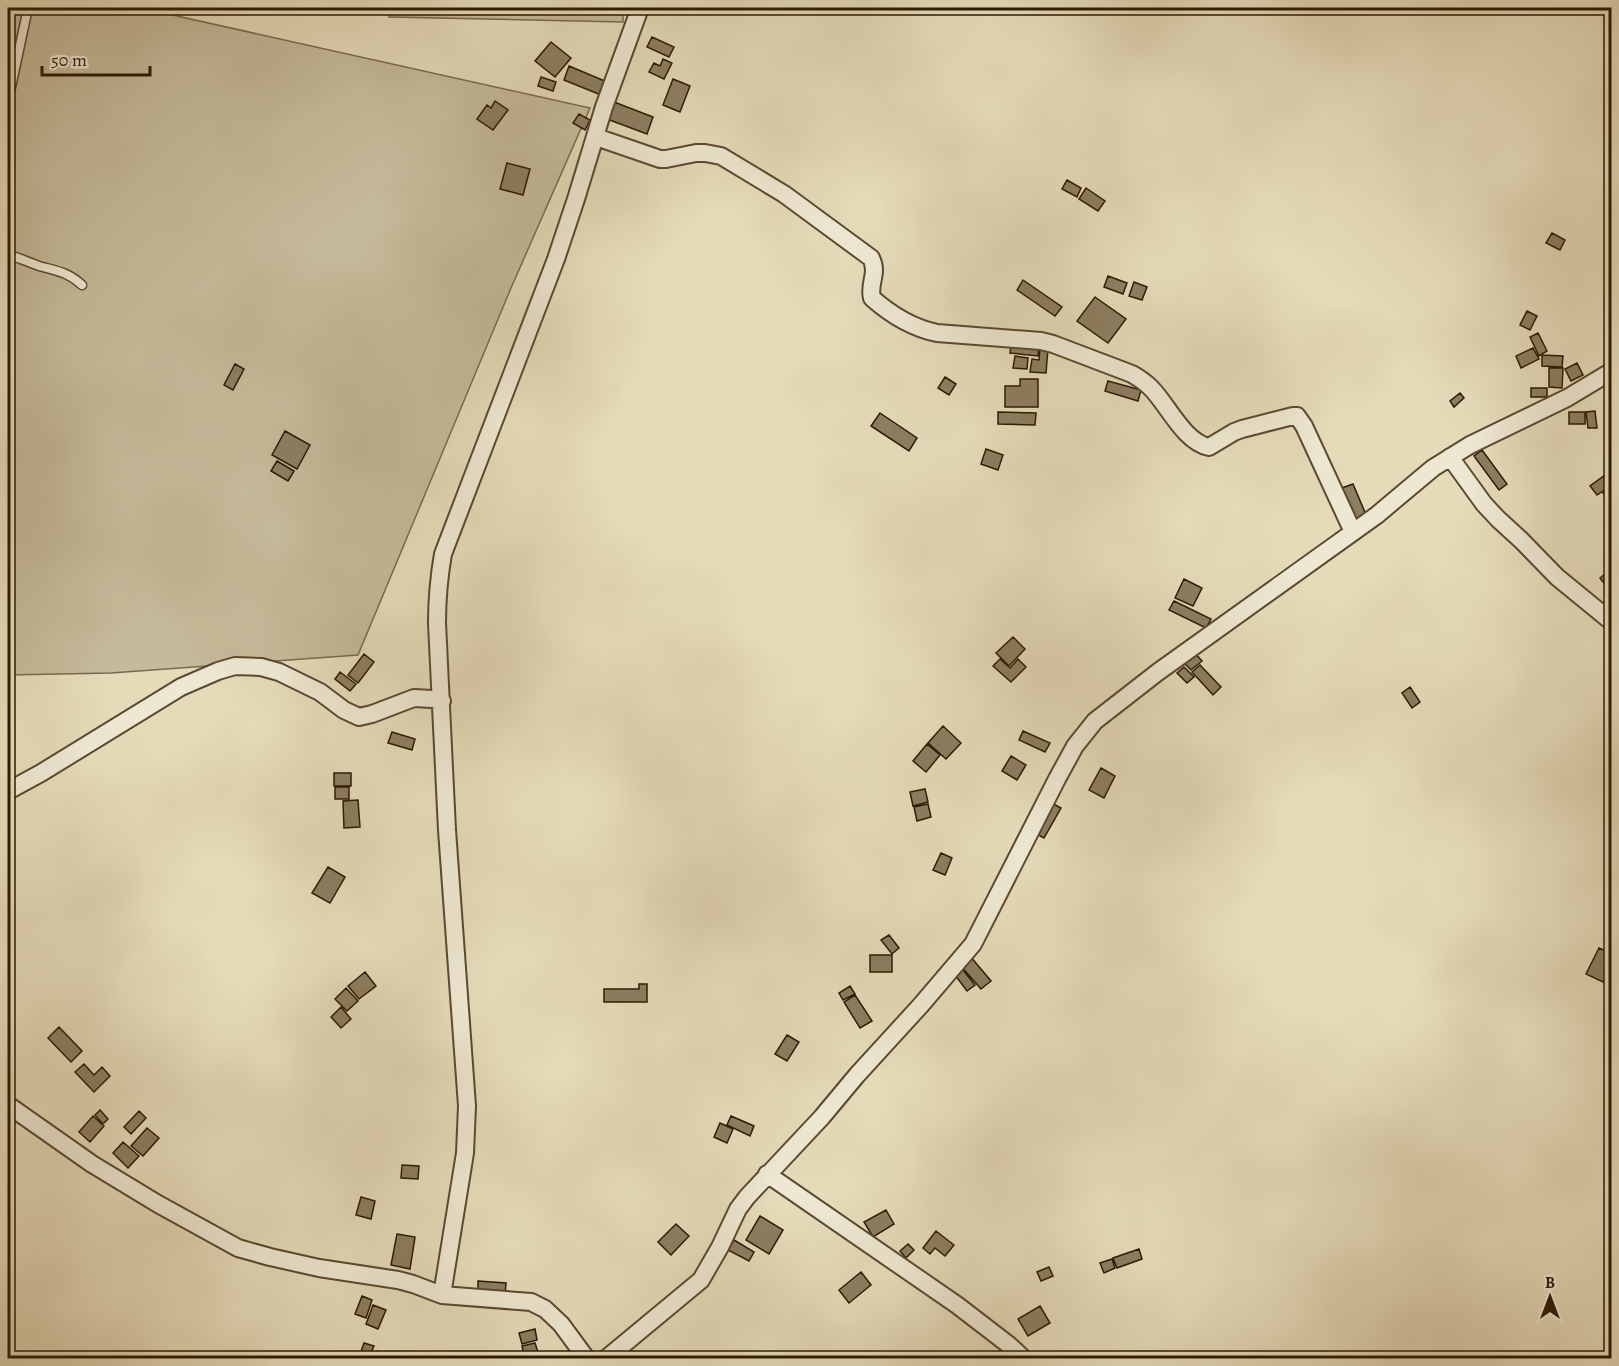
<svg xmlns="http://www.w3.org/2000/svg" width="1619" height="1366" font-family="Alegreya,serif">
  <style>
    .green { fill: #c5ba9a; stroke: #786a4e; stroke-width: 1.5 }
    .building { fill: #8c7e61; stroke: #2b1a02; stroke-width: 1.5 }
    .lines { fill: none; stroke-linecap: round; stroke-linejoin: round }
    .service-casing { stroke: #5a4a30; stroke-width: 11 }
    .minor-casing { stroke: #5a4a30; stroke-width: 20 }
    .service { stroke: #eee8d2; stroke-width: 8 }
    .minor { stroke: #eee8d2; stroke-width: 16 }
  </style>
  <rect width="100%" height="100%" fill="#e5dbb9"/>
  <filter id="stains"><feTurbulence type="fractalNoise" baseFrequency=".00333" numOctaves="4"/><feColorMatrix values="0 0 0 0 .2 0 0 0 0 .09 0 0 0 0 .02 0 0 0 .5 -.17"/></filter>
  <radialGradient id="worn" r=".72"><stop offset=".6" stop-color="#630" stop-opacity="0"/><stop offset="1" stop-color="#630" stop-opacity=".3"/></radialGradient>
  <path class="green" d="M 8,8 L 141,8 L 590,108 L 511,288 L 358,655 L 111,673 L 8,675 Z
    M 392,8 L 623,8 L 623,22 L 389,17 Z"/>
  <path class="building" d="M 652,37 L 674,47 L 669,57 L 647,47 Z
    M 551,42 L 571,58 L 555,77 L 535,61 Z
    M 663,59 L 672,63 L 664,79 L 649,72 L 654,63 L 660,66 Z
    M 569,66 L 607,82 L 601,95 L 564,80 Z
    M 541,77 L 556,82 L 553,91 L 538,86 Z
    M 673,79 L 690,86 L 680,112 L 663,105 Z
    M 495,101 L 508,110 L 493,130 L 477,119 L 487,105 L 491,108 Z
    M 614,102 L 653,117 L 647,134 L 607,119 Z
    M 579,114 L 590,120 L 585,130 L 573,123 Z
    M 507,163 L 530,169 L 523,195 L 500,189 Z
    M 1067,180 L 1081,188 L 1077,197 L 1062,189 Z
    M 1086,188 L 1105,201 L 1098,211 L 1079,199 Z
    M 1552,233 L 1565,240 L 1560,250 L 1546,243 Z
    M 1108,276 L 1127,283 L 1123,294 L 1104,287 Z
    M 1023,280 L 1062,307 L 1055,316 L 1017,290 Z
    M 1134,282 L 1147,287 L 1142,300 L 1129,296 Z
    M 1095,297 L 1126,319 L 1108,343 L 1077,321 Z
    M 1527,311 L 1537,316 L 1530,330 L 1520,325 Z
    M 1538,333 L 1547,351 L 1539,356 L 1530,337 Z
    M 1011,344 L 1039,346 L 1038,356 L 1010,353 Z
    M 1040,348 L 1048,349 L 1046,373 L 1030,372 L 1032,359 L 1039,360 Z
    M 1533,348 L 1539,359 L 1521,368 L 1516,356 Z
    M 1542,355 L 1563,356 L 1562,367 L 1542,366 Z
    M 1015,356 L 1028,358 L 1027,369 L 1013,368 Z
    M 1577,363 L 1583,375 L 1571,381 L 1565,369 Z
    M 235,364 L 244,369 L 233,390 L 224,385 Z
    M 1549,368 L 1563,368 L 1562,388 L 1549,387 Z
    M 945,377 L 956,384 L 949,395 L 938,388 Z
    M 1020,379 L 1038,379 L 1038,407 L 1005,407 L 1005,386 L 1020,386 Z
    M 1108,381 L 1141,390 L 1138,401 L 1105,391 Z
    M 1531,388 L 1547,388 L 1547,397 L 1531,397 Z
    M 1460,393 L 1464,398 L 1454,407 L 1450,401 Z
    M 1595,411 L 1597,428 L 1588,428 L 1586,412 Z
    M 998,412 L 1036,413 L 1035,425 L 998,424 Z
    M 1569,412 L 1585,412 L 1585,424 L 1569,424 Z
    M 880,413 L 917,438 L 909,451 L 871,426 Z
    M 285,431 L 310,445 L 297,469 L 272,455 Z
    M 986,449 L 1003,455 L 998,470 L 981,464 Z
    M 1482,450 L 1507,484 L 1499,490 L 1474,456 Z
    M 277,461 L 294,471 L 288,481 L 271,471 Z
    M 1612,470 L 1612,485 L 1597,495 L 1590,486 Z
    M 1353,484 L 1367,517 L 1353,523 L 1339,489 Z
    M 1611,486 L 1612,486 L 1612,504 L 1603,493 Z
    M 1612,568 L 1612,591 L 1611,592 L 1600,578 Z
    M 1184,579 L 1202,588 L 1193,606 L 1175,598 Z
    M 1174,601 L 1211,619 L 1206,628 L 1169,610 Z
    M 1013,637 L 1025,649 L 1009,666 L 996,653 Z
    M 1194,652 L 1202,661 L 1191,670 L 1183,662 Z
    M 364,654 L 374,662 L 358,683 L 348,675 Z
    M 1000,659 L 1010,668 L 1018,659 L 1026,667 L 1011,682 L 993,666 Z
    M 1200,665 L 1221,687 L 1213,695 L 1192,672 Z
    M 1184,667 L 1194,677 L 1187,683 L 1177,673 Z
    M 340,672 L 356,684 L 350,691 L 335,679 Z
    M 1410,687 L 1420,702 L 1412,708 L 1402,693 Z
    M 943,726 L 961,743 L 946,759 L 928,743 Z
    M 1023,731 L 1050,743 L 1045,752 L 1019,740 Z
    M 392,732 L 415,739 L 412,750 L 388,743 Z
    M 927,744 L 940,755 L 926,772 L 913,761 Z
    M 1011,756 L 1026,765 L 1017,780 L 1002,771 Z
    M 1101,768 L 1115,776 L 1104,798 L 1089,790 Z
    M 334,773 L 351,773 L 351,786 L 334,786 Z
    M 335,787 L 349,787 L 349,799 L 335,799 Z
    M 925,789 L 928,802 L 913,806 L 910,792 Z
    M 358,800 L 360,827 L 344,828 L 343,801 Z
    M 1048,801 L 1061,808 L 1044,838 L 1031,831 Z
    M 928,804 L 931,817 L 917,821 L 914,807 Z
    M 941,853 L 952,858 L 945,875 L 933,870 Z
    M 328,867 L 345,877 L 330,903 L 312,893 Z
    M 889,935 L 899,948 L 892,954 L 881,940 Z
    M 1599,948 L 1612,954 L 1612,965 L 1603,982 L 1586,974 Z
    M 870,955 L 892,955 L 892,972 L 870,972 Z
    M 970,956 L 991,981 L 981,989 L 960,965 Z
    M 959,965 L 975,985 L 967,991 L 952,971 Z
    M 365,972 L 376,986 L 359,999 L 348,986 Z
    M 639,984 L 647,984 L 647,1002 L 604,1002 L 604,989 L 639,989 Z
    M 850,986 L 855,994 L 843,1000 L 839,993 Z
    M 346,988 L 358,1001 L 347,1011 L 335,999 Z
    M 855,995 L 872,1021 L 860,1028 L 844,1002 Z
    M 341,1007 L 351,1019 L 341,1028 L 331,1017 Z
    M 59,1027 L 82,1051 L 71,1062 L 48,1038 Z
    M 787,1035 L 799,1042 L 787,1061 L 775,1054 Z
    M 84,1064 L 94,1075 L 102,1067 L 110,1076 L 94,1092 L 75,1072 Z
    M 100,1110 L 108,1119 L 103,1124 L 95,1115 Z
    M 139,1111 L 146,1118 L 131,1134 L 124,1127 Z
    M 93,1116 L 104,1126 L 90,1142 L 79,1132 Z
    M 731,1116 L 754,1126 L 750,1136 L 727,1125 Z
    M 720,1123 L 733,1129 L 727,1143 L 714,1137 Z
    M 147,1128 L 159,1138 L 143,1156 L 131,1146 Z
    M 123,1142 L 139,1156 L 128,1168 L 113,1153 Z
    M 402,1165 L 419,1166 L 418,1179 L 401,1178 Z
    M 361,1197 L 375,1201 L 371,1219 L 356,1215 Z
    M 886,1210 L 894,1224 L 873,1237 L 864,1222 Z
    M 760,1216 L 783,1230 L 769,1254 L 746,1240 Z
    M 676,1224 L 689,1236 L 671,1255 L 658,1242 Z
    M 936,1231 L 954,1245 L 945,1256 L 935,1248 L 930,1254 L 923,1248 Z
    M 397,1234 L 415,1237 L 410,1269 L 391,1265 Z
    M 734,1240 L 754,1252 L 749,1261 L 728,1250 Z
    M 908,1244 L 914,1250 L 906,1258 L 900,1251 Z
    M 1139,1249 L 1142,1259 L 1117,1268 L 1113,1258 Z
    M 1112,1259 L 1115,1268 L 1104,1273 L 1100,1263 Z
    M 1049,1267 L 1053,1276 L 1041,1281 L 1037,1272 Z
    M 861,1272 L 871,1285 L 849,1303 L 839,1290 Z
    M 478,1281 L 506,1283 L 505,1295 L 478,1293 Z
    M 362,1296 L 372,1300 L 366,1318 L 355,1314 Z
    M 373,1305 L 386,1310 L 378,1329 L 366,1324 Z
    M 1040,1306 L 1050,1323 L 1028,1336 L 1018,1319 Z
    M 535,1329 L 537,1340 L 522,1344 L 519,1333 Z
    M 364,1343 L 374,1346 L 369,1358 L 359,1357 Z
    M 535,1343 L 538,1352 L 524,1356 L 522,1346 Z
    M 378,1351 L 387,1355 L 386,1358 L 374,1358 Z
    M 521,1357 L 559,1357 L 559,1358 L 521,1358 Z"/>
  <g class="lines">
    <defs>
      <path id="service" d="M 8,101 L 28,8
        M 8,254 C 18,258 29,262 39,266 C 57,271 68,272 82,285"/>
      <path id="minor" d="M 596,137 L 660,159 L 666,159 L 696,153 L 705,153 L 721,156 L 784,194 L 871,258 C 879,274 868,283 872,298 C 890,314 913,328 937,333 L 1041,341 L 1053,344 L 1132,374 C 1139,378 1145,382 1151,388 C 1168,405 1184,442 1209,447 L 1234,432 L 1242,429 L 1293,416 L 1297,416 L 1304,426 L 1353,532
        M 1450,457 L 1484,504 L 1498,519 L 1521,540 L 1557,577 L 1612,622
        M 8,791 L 41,773 L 181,687 L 218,671 L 235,666 L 261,667 L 279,672 L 320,692 L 344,710 L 359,717 L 372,714 L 414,698 L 432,699 L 442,701
        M 8,1105 L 92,1164 L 158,1204 L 238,1248 L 270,1257 L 319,1268 L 398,1280 L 413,1284 L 442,1295 L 531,1302 L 545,1309 L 561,1324 L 586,1358
        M 767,1174 L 957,1305 L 1009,1345 L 1023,1358
        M 442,1295 L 465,1153 L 467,1106 L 447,830 L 437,623 C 437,599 439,577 443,554 L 556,259 L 576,199 L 604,107 L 640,8
        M 607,1358 L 701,1280 L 720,1247 L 738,1209 L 747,1197 L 822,1117 L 857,1075 L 921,1005 L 973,944 L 1057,779 L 1075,746 L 1095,721 L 1158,672 L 1377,515 L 1433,468 L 1470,445 L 1567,398 L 1612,371"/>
    </defs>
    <use href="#service" class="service-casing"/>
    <use href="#minor" class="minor-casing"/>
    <use href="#service" class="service"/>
    <use href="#minor" class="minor"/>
  </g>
  <rect width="1619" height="1366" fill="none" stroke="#e5dbb9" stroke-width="30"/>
  <rect x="9" y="9" width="1601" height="1348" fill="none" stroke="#2b1a02" stroke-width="3"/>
  <rect x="15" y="15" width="1589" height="1336" fill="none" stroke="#2b1a02" stroke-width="1.5"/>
  <g transform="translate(1550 1297)" stroke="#eee8d2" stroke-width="4.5" paint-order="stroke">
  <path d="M0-4.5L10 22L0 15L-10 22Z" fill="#2b1a02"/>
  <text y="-9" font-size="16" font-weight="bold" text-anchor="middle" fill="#2b1a02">B</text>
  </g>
  <path d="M42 66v9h108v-9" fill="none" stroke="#2b1a02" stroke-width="3"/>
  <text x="51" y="66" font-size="18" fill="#2b1a02" stroke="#eee8d2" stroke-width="4.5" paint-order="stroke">50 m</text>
  <rect width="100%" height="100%" filter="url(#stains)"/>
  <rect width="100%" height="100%" fill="url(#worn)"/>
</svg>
